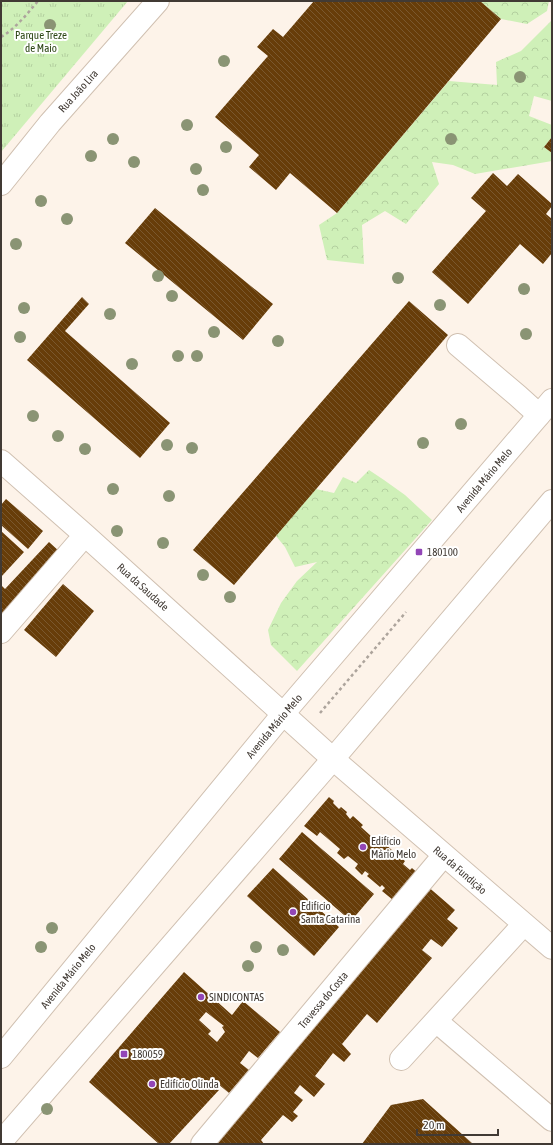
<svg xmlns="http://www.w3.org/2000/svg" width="553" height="1145" font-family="'Asap Condensed',sans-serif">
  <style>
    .forest { fill: url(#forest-crowns) }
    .park { fill: url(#park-tufts) }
    .building { fill: url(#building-back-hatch); fill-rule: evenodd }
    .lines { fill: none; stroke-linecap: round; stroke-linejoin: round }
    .minor-casing { stroke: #d0c0b1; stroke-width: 24 }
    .major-casing { stroke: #d0c0b1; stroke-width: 24 }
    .path { stroke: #ada49c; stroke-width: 2.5; stroke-dasharray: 3 3; stroke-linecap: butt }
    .minor { stroke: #fff; stroke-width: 22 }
    .major { stroke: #fff; stroke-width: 22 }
    .tree { fill: #8a9474 }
    .poi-dot { fill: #9246b7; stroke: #fff; stroke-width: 1.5 }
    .labels { text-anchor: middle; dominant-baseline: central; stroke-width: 4; stroke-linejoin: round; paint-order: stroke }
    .park-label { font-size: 11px; fill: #2c4614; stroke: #fff }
    .street-label { font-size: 11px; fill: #413a34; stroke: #fff }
    .poi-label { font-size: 11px; fill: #413a34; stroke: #fff; text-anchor: start }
  </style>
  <defs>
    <pattern id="forest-crowns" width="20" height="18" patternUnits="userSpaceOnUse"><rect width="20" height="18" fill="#cff0b8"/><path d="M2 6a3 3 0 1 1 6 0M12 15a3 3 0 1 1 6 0" fill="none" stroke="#b3cf9f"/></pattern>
    <pattern id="park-tufts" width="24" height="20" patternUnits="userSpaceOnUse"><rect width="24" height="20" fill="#cff0b8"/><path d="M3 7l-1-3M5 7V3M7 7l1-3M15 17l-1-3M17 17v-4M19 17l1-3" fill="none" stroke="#b3cf9f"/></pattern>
    <pattern id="building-back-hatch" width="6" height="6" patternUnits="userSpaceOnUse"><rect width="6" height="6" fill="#673d09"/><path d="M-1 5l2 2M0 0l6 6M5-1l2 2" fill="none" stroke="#7a582e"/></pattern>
  </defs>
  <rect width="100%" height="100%" fill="#fdf3e9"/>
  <path class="forest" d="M 480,1 L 549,1 L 547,11 L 527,24 L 501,19 Z
    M 552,20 L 552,101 L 534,96 L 529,116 L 552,125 L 552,137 L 544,147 L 552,153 L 552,161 L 475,174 L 453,165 L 432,162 L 439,184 L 406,224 L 385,211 L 362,225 L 364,264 L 327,260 L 319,225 L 337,213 L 449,81 L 497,85 L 496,62 L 521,51 Z
    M 369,470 L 384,480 L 405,495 L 432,520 L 297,671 L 271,645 L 268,630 L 281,603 L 297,581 L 317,562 L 295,567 L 285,547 L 276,536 L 316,489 L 334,493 L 343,477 L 356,483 Z"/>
  <path class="park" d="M 1,1 L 128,1 L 1,152 Z"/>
  <path class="building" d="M 314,1 L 480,1 L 501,19 L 337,213 L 290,173 L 276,190 L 249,167 L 259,155 L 215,117 L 268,56 L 257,47 L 273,29 L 283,37 Z
    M 552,137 L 552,153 L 544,147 Z
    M 493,173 L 507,186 L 518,174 L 552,204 L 552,206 L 546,214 L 552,219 L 552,253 L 543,264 L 520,244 L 468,304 L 432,272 L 486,211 L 471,198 Z
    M 155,208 L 273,304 L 243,340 L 125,243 Z
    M 82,297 L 89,304 L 65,331 L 170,423 L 140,458 L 27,360 Z
    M 409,301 L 448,335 L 234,585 L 193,550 Z
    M 6,499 L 43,531 L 28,549 L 1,525 L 1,505 Z
    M 1,531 L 24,552 L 1,577 Z
    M 49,542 L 60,552 L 1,619 L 1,585 L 5,589 Z
    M 63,584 L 94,611 L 56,657 L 24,630 Z
    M 329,797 L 334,801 L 333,803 L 339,809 L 341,807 L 347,812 L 346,814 L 350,819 L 353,816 L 363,825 L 361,827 L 382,846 L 384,843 L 394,852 L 392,854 L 398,858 L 399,856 L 405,861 L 403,864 L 410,870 L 412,868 L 418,873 L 393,900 L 382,891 L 385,888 L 382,885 L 380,887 L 367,876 L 369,874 L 365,871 L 362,875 L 355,868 L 358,864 L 348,856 L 344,859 L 337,853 L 340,849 L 320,832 L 317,836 L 304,826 Z
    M 302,832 L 374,894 L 351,921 L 279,859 Z
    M 273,868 L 339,927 L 314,956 L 247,896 Z
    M 426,885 L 455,910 L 447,919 L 458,928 L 442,947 L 431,939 L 422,950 L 432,958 L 377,1023 L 367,1014 L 342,1044 L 351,1054 L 344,1062 L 333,1053 L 315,1076 L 325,1084 L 314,1097 L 300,1085 L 294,1093 L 303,1100 L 293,1112 L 298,1116 L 292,1122 L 283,1115 L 261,1140 L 264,1144 L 206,1144 Z
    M 184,972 L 232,1015 L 243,1001 L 280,1032 L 258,1058 L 249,1051 L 240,1063 L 249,1070 L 229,1093 L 218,1084 L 215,1087 L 219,1090 L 169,1144 L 159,1144 L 89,1082 ZM 206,1012 L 224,1026 L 222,1027 L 225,1032 L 217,1042 L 208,1034 L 211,1031 L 199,1020 Z
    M 423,1099 L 473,1144 L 362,1144 L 391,1105 Z"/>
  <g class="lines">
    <defs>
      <path id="minor" d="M 1,184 L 50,123 L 158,1
        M 458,345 L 518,396 L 539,415
        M 1,461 L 85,535 L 333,759 L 552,948
        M 1,632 L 85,535
        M 436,1021 L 552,1120
        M 401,1059 L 524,924
        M 202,1144 L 444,855"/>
      <path id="major" d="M 1,1057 L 283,714 L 552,400
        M 1,1142 L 333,759 L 552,501"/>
    </defs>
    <use href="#minor" class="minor-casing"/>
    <use href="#major" class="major-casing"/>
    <path class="path" d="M 1,37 C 16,28 27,14 38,1
      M 320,713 L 406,612"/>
    <use href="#minor" class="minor"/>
    <use href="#major" class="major"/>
  </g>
  <g class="tree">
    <circle cx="50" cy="25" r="6"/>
    <circle cx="224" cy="61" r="6"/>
    <circle cx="520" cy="77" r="6"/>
    <circle cx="187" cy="125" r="6"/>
    <circle cx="113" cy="139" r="6"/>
    <circle cx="451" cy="139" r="6"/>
    <circle cx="226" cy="147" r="6"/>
    <circle cx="91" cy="156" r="6"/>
    <circle cx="134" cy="162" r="6"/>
    <circle cx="196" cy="169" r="6"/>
    <circle cx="203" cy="190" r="6"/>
    <circle cx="41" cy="201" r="6"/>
    <circle cx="67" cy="219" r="6"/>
    <circle cx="16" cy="244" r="6"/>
    <circle cx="158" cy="276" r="6"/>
    <circle cx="398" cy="278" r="6"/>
    <circle cx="524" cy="289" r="6"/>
    <circle cx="172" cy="296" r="6"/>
    <circle cx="440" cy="305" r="6"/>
    <circle cx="24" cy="308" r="6"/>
    <circle cx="110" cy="314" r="6"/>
    <circle cx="214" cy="332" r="6"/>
    <circle cx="526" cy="334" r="6"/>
    <circle cx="20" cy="337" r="6"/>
    <circle cx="278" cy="341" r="6"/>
    <circle cx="178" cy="356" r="6"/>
    <circle cx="197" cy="356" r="6"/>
    <circle cx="132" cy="364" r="6"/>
    <circle cx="33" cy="416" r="6"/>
    <circle cx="461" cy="424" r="6"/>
    <circle cx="58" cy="436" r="6"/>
    <circle cx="423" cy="443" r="6"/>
    <circle cx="167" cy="445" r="6"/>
    <circle cx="192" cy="448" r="6"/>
    <circle cx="85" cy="449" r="6"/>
    <circle cx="113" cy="489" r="6"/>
    <circle cx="169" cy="496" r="6"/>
    <circle cx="117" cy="531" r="6"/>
    <circle cx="163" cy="543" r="6"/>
    <circle cx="203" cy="575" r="6"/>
    <circle cx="230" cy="597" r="6"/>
    <circle cx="52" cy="928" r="6"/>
    <circle cx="41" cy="947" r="6"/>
    <circle cx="256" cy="947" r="6"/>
    <circle cx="283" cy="950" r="6"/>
    <circle cx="248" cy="966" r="6"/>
    <circle cx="47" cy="1109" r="6"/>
  </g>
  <g class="poi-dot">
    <rect x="415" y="548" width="8" height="8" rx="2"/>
    <circle cx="363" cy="847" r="4"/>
    <circle cx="293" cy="912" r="4"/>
    <circle cx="201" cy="997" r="4"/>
    <rect x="120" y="1050" width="8" height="8" rx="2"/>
    <circle cx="152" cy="1084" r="4"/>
  </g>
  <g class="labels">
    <g class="park-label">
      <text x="41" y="35">Parque Treze<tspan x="41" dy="13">de Maio</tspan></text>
    </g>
    <g class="street-label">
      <text transform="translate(78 91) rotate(-48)">Rua João Lira</text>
      <text transform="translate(484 480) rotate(-50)">Avenida Mário Melo</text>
      <text transform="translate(143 587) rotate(42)">Rua da Saudade</text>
      <text transform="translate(274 726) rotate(-50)">Avenida Mário Melo</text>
      <text transform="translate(460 870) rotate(41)">Rua da Fundição</text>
      <text transform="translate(68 976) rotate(-51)">Avenida Mário Melo</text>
      <text transform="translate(323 1000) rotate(-50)">Travessa do Costa</text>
    </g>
    <g class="poi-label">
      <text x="427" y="552">180100</text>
      <text x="371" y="841">Edifício<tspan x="371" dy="13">Mário Melo</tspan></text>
      <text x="301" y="906">Edifício<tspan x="301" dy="13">Santa Catarina</tspan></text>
      <text x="209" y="997">SINDICONTAS</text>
      <text x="132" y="1054">180059</text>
      <text x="160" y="1084">Edifício Olinda</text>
    </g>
  </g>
  <rect width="553" height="1145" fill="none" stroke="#413a34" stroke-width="4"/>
  <path d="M417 1129v6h81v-6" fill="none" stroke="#413a34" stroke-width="2"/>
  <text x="423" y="1129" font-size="12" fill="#413a34" stroke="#ffffff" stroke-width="3" paint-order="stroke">20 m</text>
</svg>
